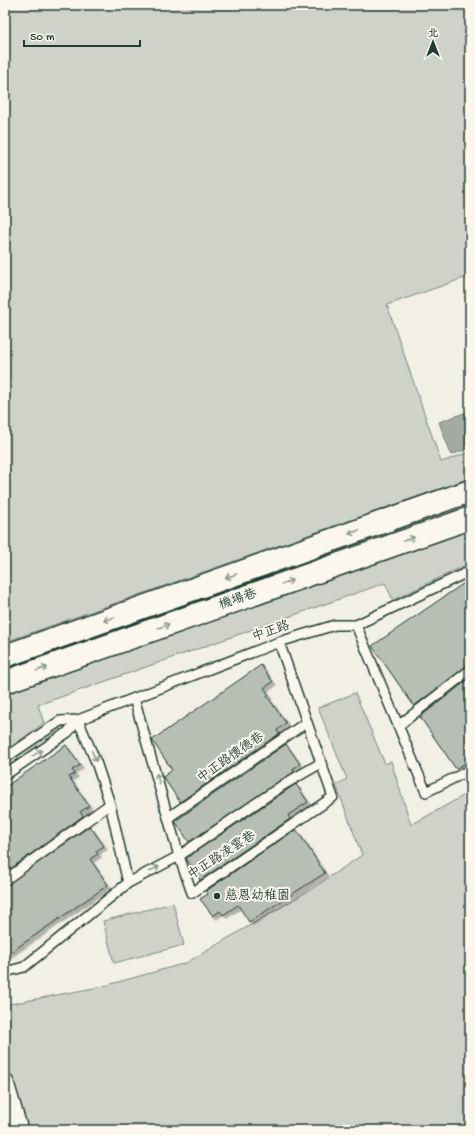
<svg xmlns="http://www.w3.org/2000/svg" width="475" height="1135" font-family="'Gochi Hand','LXGW WenKai TC',sans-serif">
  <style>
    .green { fill: #cfd2c8; stroke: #77887e }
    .water { fill: #a2aba1; stroke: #6e7f75 }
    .building { fill: #b7beb3; stroke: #1f3d34; filter: url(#shadow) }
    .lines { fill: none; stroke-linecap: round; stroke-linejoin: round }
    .lane-casing { stroke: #1f3d34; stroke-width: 12 }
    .street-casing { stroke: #1f3d34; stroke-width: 20 }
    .secondary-casing { stroke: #1f3d34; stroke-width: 25 }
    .lane { stroke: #fbf7ec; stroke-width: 9 }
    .street { stroke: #fbf7ec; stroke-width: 17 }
    .secondary { stroke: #fbf7ec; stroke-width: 22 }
    .oneway { stroke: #8d9a90 }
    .poi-dot { fill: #1f3d34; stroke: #fbf7ec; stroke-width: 1.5 }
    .labels { text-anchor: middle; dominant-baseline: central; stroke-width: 4; stroke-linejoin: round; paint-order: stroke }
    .street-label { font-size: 13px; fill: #1f3d34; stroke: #fbf7ec }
    .poi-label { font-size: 13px; fill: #1f3d34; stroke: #fbf7ec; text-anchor: start }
  </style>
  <defs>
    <filter id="shadow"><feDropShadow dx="3.5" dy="3.5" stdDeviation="0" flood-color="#0004"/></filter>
  </defs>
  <rect width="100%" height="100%" fill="#f2f0e5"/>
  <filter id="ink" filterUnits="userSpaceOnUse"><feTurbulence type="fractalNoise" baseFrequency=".025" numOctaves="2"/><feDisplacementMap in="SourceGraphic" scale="8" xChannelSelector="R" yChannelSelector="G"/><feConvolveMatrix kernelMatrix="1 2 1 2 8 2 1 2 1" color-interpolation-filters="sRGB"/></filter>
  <g filter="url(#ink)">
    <path class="green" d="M 5,5 L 470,5 L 470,276 L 387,305 L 441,462 L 470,452 L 470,478 L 5,642 Z
      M 470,527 L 470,563 L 393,600 L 385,583 L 38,705 L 44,723 L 5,751 L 5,691 Z
      M 355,693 L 385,764 L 391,761 L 411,825 L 470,792 L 470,1130 L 5,1130 L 5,1005 L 104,986 L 186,963 L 310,890 L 362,855 L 336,785 L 347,779 L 318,708 Z
      M 62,724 L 65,728 L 5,770 L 5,763 Z
      M 173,903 L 184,945 L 114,963 L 103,921 Z"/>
    <path class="water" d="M 470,411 L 470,448 L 451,455 L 439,422 Z"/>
    <path class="building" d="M 470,579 L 470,664 L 414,706 L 372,646 Z
      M 261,665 L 273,682 L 264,688 L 269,695 L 267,696 L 286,723 L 277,730 L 279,734 L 180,802 L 163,777 L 172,770 L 152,740 Z
      M 470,678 L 470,760 L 456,769 L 420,717 Z
      M 286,744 L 300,764 L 293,769 L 294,772 L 189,842 L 175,821 Z
      M 66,745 L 80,765 L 72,770 L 75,774 L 69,777 L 89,806 L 80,812 L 83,816 L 5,873 L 5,787 Z
      M 296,784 L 308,802 L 288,815 L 290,819 L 199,881 L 200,880 L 186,858 Z
      M 90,826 L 104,846 L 96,851 L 98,854 L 90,859 L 108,885 L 5,956 L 5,886 Z
      M 296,829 L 325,873 L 249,922 L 238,905 L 223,915 L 220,911 L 213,916 L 200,899 L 208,894 L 206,891 Z"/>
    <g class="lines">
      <defs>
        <path id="lane" d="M 356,625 L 426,792 L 470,770
          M 134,698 L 179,856 L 192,893 L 333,797 L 279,642
          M 398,726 L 470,670
          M 5,758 L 60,721 L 78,720 L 68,732 L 5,775
          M 169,817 L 307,722
          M 5,880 L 110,804
          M 128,883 L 110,804 L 96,762 L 78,720 L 279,642 L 335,625 L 356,625 L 470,571
          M 5,969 L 9,971 L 24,967 L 128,883 L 179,856 L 283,785 L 321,763"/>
        <path id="street" d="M 5,1083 L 19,1130"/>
        <path id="secondary" d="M 5,656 L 470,491
          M 5,682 L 470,518"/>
      </defs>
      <use href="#lane" class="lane-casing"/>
      <use href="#street" class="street-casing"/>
      <use href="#secondary" class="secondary-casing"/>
      <use href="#lane" class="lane"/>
      <use href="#street" class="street"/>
      <use href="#secondary" class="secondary"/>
    </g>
    <defs><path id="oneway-shaft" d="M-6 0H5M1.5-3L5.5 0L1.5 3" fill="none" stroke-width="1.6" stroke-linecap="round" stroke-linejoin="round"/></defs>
    <g class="oneway">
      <use href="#oneway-shaft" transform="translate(354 532) rotate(161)"/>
      <use href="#oneway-shaft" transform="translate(409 539) rotate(-19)"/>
      <use href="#oneway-shaft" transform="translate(231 576) rotate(161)"/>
      <use href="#oneway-shaft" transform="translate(287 582) rotate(-19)"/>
      <use href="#oneway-shaft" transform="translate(109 619) rotate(161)"/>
      <use href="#oneway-shaft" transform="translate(164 626) rotate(-19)"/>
      <use href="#oneway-shaft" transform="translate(42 669) rotate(-19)"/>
      <use href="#oneway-shaft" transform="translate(37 753) rotate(-34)"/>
      <use href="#oneway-shaft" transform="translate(94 756) rotate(67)"/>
      <use href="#oneway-shaft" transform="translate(158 779) rotate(-106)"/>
      <use href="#oneway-shaft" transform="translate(154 869) rotate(-28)"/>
    </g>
  </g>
  <circle class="poi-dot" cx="217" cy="896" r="4"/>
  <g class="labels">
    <g class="street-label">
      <text transform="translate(238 600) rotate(-19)">機場巷</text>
      <text transform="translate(271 632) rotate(-19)">中正路</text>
      <text transform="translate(231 758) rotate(-35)">中正路懷德巷</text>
      <text transform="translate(222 856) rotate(-33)">中正路凌雲巷</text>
    </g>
    <g class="poi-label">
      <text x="225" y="896">慈恩幼稚園</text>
    </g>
  </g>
  <rect width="475" height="1135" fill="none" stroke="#fbf7ec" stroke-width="20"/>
  <rect x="10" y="10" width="455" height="1115" fill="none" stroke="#1f3d34" stroke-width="1.5" filter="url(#ink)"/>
  <g transform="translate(433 42)" stroke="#fbf7ec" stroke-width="3" paint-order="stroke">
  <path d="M0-3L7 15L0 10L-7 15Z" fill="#1f3d34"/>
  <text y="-6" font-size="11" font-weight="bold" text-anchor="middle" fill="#1f3d34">北</text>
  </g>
  <path d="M24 40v6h116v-6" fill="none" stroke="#1f3d34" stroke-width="2"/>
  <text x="30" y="40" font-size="12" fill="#1f3d34" stroke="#fbf7ec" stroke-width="3" paint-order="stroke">50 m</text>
</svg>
